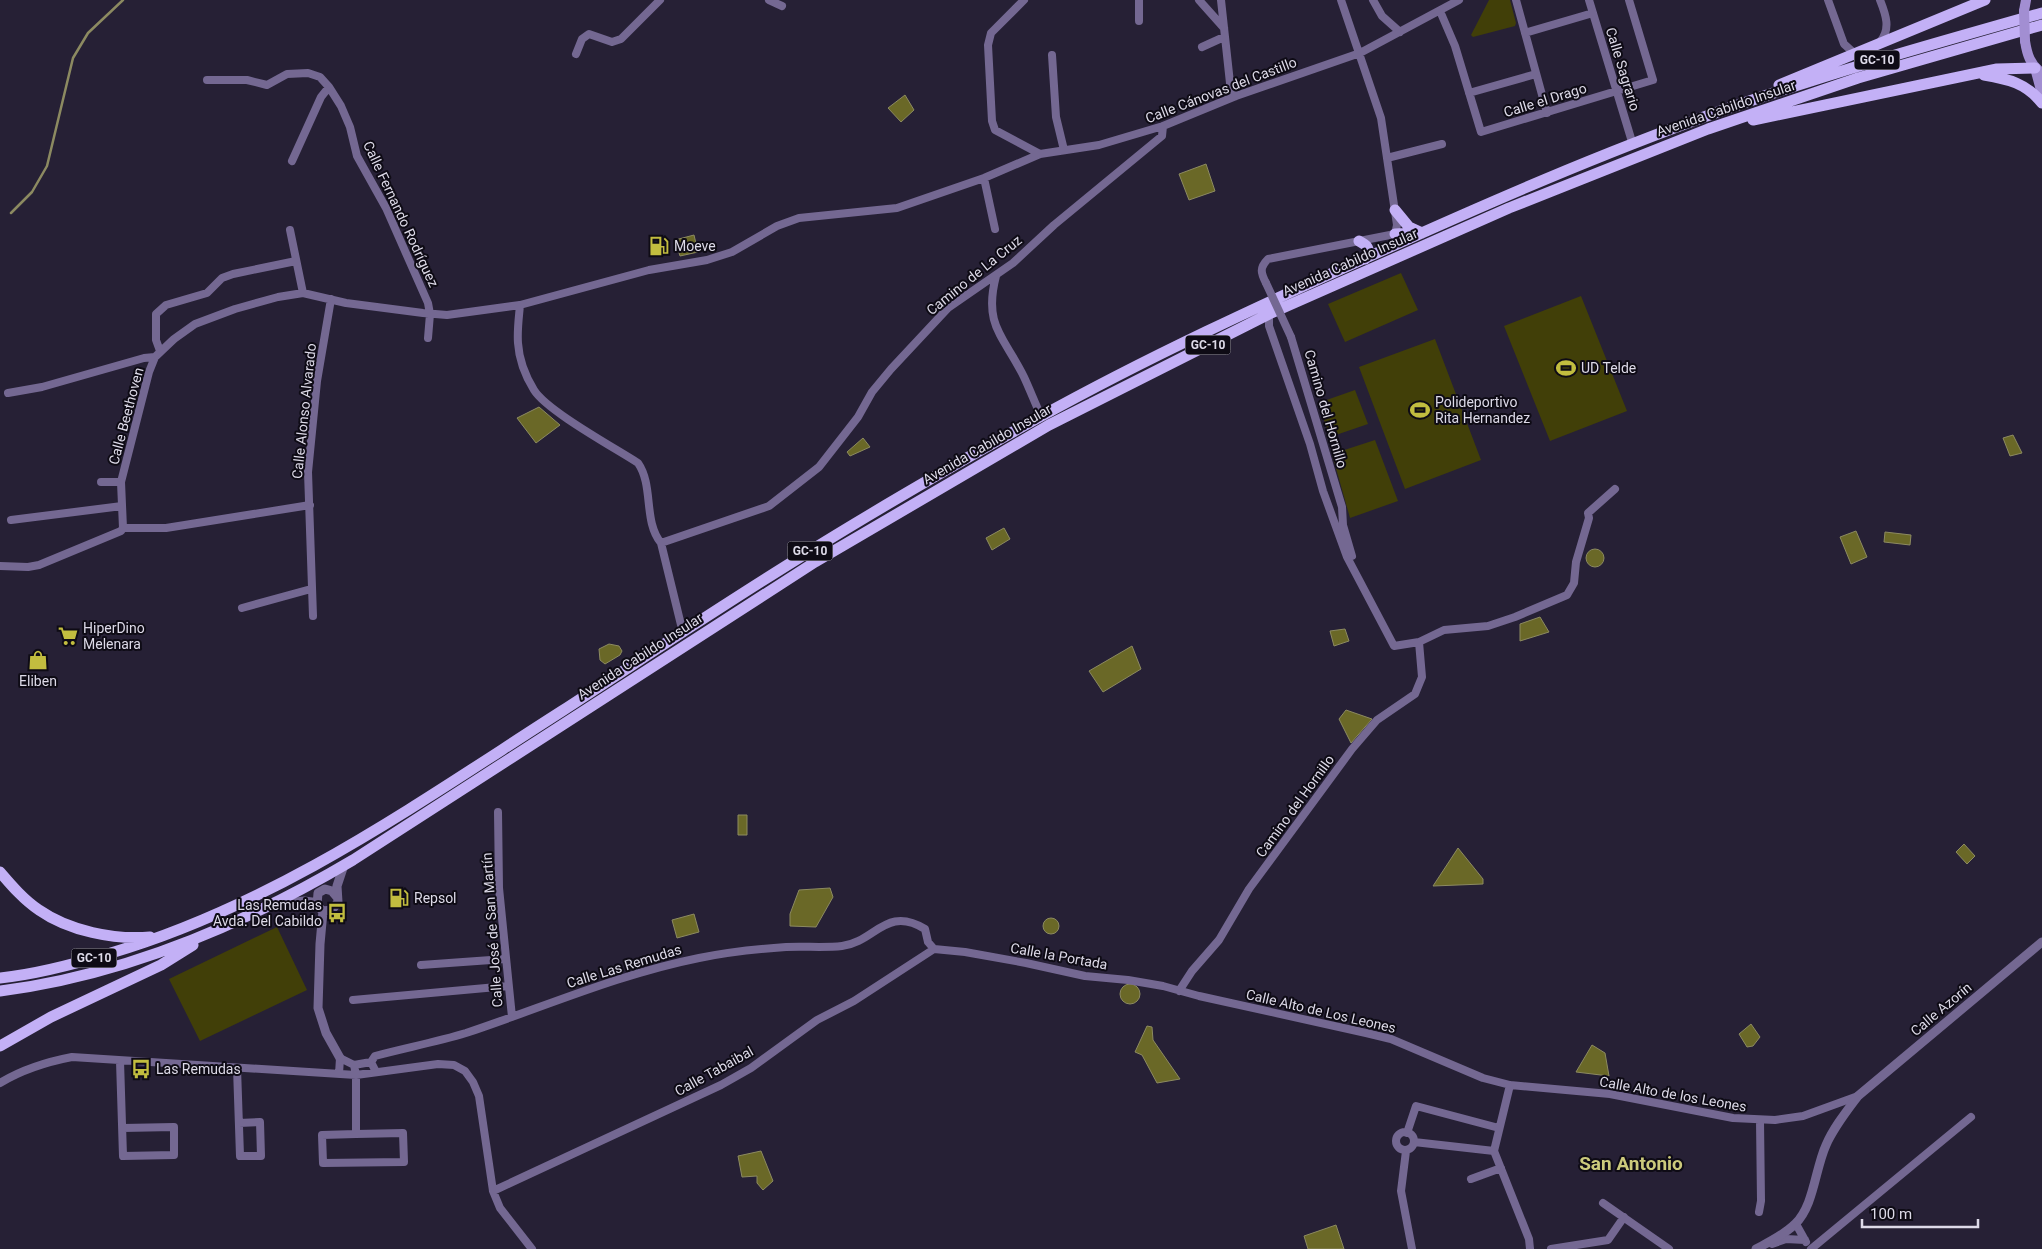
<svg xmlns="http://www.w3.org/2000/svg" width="2042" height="1249" font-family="Roboto,sans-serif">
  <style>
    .green { fill: #413f08 }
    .water { fill: #6a6827; stroke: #8c8a61 }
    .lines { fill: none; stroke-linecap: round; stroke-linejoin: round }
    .stream { stroke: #8c8a61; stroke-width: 2.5 }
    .minor { stroke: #746892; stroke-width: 8 }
    .tertiary { stroke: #746892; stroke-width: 9 }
    .secondary { stroke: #a28ed2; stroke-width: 10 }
    .primary { stroke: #c3b0f6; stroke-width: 11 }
    .minor-bridge { stroke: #746892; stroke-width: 8 }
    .secondary-bridge { stroke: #a28ed2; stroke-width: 10 }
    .labels { text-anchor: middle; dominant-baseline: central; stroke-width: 4; stroke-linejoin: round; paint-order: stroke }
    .shield { fill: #0e0b15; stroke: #9f9ca9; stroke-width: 1 }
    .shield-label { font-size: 12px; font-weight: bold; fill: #dddae8 }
    .street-label { font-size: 14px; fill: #dddae8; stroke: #0e0b15 }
    .poi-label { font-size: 14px; fill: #dddae8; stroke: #0e0b15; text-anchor: start }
    .district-label { font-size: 19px; font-weight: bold; fill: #ccca7c; stroke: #0e0b15 }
  </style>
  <rect width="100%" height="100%" fill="#262035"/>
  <path class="green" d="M 1489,0 L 1510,0 L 1516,23 L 1515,26 L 1473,37 L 1471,35 Z
    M 1401,273 L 1418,310 L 1345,342 L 1328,304 Z
    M 1581,296 L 1627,411 L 1550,441 L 1504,326 Z
    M 1435,339 L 1481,460 L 1405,489 L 1359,367 Z
    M 1355,390 L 1368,424 L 1330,437 L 1318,403 Z
    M 1375,440 L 1398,501 L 1350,518 L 1332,454 Z
    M 277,927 L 307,990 L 200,1041 L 169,979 Z"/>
  <path class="water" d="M 905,95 L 914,110 L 901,122 L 888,108 Z
    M 1206,164 L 1215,191 L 1189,200 L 1179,174 Z
    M 694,235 L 698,252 L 680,256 L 675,240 Z
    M 539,407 L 560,425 L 536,443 L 517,418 Z
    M 2013,435 L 2022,453 L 2010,456 L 2003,438 Z
    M 863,438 L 870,447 L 850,456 L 847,452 Z
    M 1004,528 L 1010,539 L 992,550 L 986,538 Z
    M 1856,531 L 1867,557 L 1851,564 L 1840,537 Z
    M 1885,532 L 1911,535 L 1910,545 L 1884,542 Z
    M1586 558a9 9 0 1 1 18 0a9 9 0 1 1-18 0Z
    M 1540,617 L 1549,632 L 1520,641 L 1520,624 Z
    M 1345,629 L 1349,641 L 1334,646 L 1330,631 Z
    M 609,644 L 619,646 L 622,651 L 620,655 L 605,664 L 600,660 L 599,649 Z
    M 1132,646 L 1141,669 L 1103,692 L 1089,671 Z
    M 1346,710 L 1372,719 L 1351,743 L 1339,719 Z
    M 738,815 L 747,815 L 747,835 L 738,835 Z
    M 1964,844 L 1975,856 L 1967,864 L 1956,852 Z
    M 1458,848 L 1483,879 L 1483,884 L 1433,886 Z
    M 830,888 L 833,897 L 816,927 L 790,926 L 790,914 L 799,890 Z
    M 694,914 L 699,932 L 677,938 L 672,920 Z
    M1043 926a8 8 0 1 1 16 0a8 8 0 1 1-16 0Z
    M1120 994a10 10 0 1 1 20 0a10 10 0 1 1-20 0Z
    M 1751,1024 L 1760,1037 L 1753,1046 L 1747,1047 L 1739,1034 Z
    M 1147,1026 L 1152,1027 L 1153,1040 L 1180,1079 L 1157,1083 L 1142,1055 L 1135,1052 Z
    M 1592,1045 L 1605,1053 L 1609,1076 L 1576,1072 Z
    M 761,1151 L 773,1181 L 763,1190 L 757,1183 L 757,1176 L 742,1177 L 738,1156 Z
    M 1336,1225 L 1344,1249 L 1308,1249 L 1304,1236 Z"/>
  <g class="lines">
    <path class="stream" d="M 11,213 L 32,192 L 47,166 L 73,58 L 88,33 L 123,0"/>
    <path class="minor" d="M 769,0 L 782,6
      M 1024,0 L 991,33 L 988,45 L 992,121 L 995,130 L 1040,154
      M 1139,0 L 1139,21
      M 1199,0 L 1224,28
      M 1221,0 L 1230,83 L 1236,96
      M 1373,0 L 1382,16 L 1400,32
      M 1516,0 L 1547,113
      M 1589,0 L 1633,145
      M 1828,0 L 1844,44 L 1854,53
      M 1440,11 L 1455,46 L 1481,132 L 1653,80 L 1629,0
      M 1525,33 L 1593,13
      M 1880,42 C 1891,29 1886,15 1880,0
      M 1202,47 L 1224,37
      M 576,54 L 582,39 L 589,34 L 612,42 L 621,39 L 660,0
      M 1052,55 L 1056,117 L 1064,150
      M 207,80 L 247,80 L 267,85 L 287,74 L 308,73 L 320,77 L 329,87 L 341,106 L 350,127 L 357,156 L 386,208 L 428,303 L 430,314 L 428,338
      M 1469,93 L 1536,74
      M 1387,158 L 1442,144
      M 292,161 L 321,97 L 329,87
      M 984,178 L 995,229
      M 290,230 L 303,293
      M 996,276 C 983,326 1004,336 1024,377 C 1030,390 1035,403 1041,416
      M 1266,283 C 1261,273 1259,268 1268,259 L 1395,234 L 1397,225 L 1381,118 L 1341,0
      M 520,305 C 519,317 517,330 518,343 C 519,359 526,377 534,390 C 547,411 615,448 638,463 C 654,486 643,521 661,543 L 683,633
      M 1269,314 L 1269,326 L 1310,444 L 1323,491 L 1347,557 L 1394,646 L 1419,642 L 1444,630 L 1488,626 L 1515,617 L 1567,595 L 1574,583 L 1576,562 L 1589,518 L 1588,513 L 1615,489
      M 1291,337 L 1342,507 L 1343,525 L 1352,556
      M 160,351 L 156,340 L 156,314 L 166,305 L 207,293 L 222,278 L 233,274 L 296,261
      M 8,393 L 42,387 L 144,358 L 155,357 L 174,339 L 195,324 L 235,309 L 278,297 L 303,293 L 346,303 L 423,313 L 447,315 L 520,305 L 649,270 L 707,260 L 732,252 L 777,226 L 799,218 L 897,208 L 984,178 L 1040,154 L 1099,145 L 1163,126 L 1236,96 L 1360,53 L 1459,0
      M 101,482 L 121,482
      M 11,520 L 122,506
      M 123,528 L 121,482 L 149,372 L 155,357
      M 661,543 L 769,506 L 819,467 L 858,417 L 872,392 L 891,369 L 948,308 L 1013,263 L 1054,225 L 1162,136 L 1163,126
      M 0,566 L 28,567 L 39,565 L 121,531 L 123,528 L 166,528 L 310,505
      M 242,608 L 311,589
      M 313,616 L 308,472 L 317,381 L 331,299
      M 498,812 L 499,888 L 512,1017
      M 934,949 L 965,952 L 1026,963 L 1085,976 L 1128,980 L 1163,986 L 1199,996 L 1366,1033 L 1391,1039 L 1483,1078 L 1510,1085 L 1610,1094 L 1733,1118 L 1775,1120 L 1803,1116 L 1858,1096
      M 421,965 L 505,959
      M 1179,991 L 1192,971 L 1219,940 L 1249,889 L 1352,749 L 1377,720 L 1415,694 L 1422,677 L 1419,642
      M 353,1000 L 508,986
      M 120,1061 L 123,1156 L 174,1155 L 174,1127 L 123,1128
      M 354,1065 L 356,1075 L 356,1134 L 322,1135 L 323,1163 L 404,1162 L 403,1133 L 356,1134
      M 237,1068 L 240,1156 L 261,1156 L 260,1122 L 239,1123
      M 376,1072 L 371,1062 L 375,1056 C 405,1048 436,1042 466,1033 C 544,1007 619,974 699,958 C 728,952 757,949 786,947 C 804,946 824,948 842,946 C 875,942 886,905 925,929 L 928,942 L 934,949
      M 339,1074 L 340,1058 L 354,1065 L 371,1062
      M 0,1083 C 23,1069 46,1062 72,1057 L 356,1075 L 438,1064 L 454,1065 L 465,1071 L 473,1082 L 479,1096 L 493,1191 L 500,1208 L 532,1249
      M 1510,1085 L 1494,1151 L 1529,1239 L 1530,1249
      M1396 1141a9 9 0 1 1 18 0a9 9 0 1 1-18 0Z
      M 1407,1133 L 1416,1106 L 1499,1128
      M 1414,1142 L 1494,1151
      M 1406,1151 L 1401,1191 L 1412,1249
      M 1471,1179 L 1501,1168
      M 493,1191 L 721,1085 L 751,1068 L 817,1020 L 854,1001 L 934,949
      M 1603,1203 L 1669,1249
      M 1759,1212 L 1761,1201 L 1760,1121
      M 1796,1224 L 1806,1242
      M 1772,1244 L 1786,1239 L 1805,1240
      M 1551,1249 L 1608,1240 L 1624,1217
      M 1811,1249 L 1971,1117"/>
    <path class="tertiary" d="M 275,905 L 304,901 L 312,902 L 323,911 L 332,910 L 338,902 L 337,886 L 344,865
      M 317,905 L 318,893 L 325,889 L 332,891 L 337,897
      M 323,911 L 320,944 L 318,1008 L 326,1033 L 340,1058
      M 1756,1249 C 1769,1242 1784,1235 1795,1224 C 1814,1206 1815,1169 1826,1145 C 1834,1127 1846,1112 1858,1096 L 2042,942"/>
    <path class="secondary" d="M 2024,11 L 2026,0
      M 2025,41 C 2027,54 2030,65 2042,73
      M 2035,68 L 2042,94"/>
    <path class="primary" d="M 1984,75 C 2008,79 2026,83 2042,103
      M 1779,85 L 1985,0
      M 1753,120 L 1997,69 L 2035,68
      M 1395,210 L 1409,227 L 1422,233
      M 1395,234 L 1415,233
      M 1359,241 C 1366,245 1368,246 1369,254 L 1365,259
      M 0,872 C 12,886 24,900 39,910 C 69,931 114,940 150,937
      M 0,978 C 38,974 75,964 111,953 C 277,904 418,803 562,711 C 642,659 721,606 802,556 C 879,508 959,462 1038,418 C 1148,357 1263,304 1377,253 C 1488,203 1600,154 1715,113 C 1822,75 1932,44 2042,13
      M 0,991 C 126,975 245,924 353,860 L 815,562 L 1049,425 L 1269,314 L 1509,208 L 1708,129 L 1858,78 L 2042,25
      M 0,1046 L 51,1017 L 161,965 L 193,945"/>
    <path class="minor-bridge" d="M 1266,283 L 1291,337"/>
    <path class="secondary-bridge" d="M 2024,11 L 2025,41"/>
  </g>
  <defs>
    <symbol id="fuel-bare" viewBox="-9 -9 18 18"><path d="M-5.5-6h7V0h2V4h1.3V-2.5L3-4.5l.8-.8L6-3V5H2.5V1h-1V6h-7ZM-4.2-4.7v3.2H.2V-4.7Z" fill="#c2bd3f" stroke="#0e0b15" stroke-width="2.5" paint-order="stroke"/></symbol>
    <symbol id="stadium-bare" viewBox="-9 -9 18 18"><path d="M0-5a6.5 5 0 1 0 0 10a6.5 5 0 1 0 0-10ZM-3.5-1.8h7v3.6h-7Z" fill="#c2bd3f" stroke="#0e0b15" stroke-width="2.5" paint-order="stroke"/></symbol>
    <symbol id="supermarket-bare" viewBox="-9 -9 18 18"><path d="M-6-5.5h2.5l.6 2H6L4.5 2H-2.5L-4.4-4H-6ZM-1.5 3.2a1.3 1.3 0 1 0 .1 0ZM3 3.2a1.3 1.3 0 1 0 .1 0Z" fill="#c2bd3f" stroke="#0e0b15" stroke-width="2.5" paint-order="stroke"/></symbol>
    <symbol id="shop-bare" viewBox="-9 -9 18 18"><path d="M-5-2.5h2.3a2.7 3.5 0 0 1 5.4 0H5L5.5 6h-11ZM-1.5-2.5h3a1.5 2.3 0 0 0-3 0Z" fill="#c2bd3f" stroke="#0e0b15" stroke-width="2.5" paint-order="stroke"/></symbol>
    <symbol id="bus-bare" viewBox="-9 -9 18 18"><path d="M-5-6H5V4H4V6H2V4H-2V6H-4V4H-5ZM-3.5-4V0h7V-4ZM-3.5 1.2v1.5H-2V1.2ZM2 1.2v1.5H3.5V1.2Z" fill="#c2bd3f" stroke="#0e0b15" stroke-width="2.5" paint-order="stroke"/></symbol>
  </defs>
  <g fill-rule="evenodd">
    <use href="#fuel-bare" x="645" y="232" width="28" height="28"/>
    <use href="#stadium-bare" x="1552" y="354" width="28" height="28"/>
    <use href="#stadium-bare" x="1406" y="396" width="28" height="28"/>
    <use href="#supermarket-bare" x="54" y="622" width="28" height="28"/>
    <use href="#shop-bare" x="24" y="646" width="28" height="28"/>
    <use href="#fuel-bare" x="385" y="884" width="28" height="28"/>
    <use href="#bus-bare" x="323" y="899" width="28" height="28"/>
    <use href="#bus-bare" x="127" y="1055" width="28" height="28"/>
  </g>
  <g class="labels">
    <g class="shield">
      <rect x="1854.5" y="50.5" width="45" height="19" rx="4"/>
      <rect x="1185.5" y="335.5" width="45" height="19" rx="4"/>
      <rect x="787.5" y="541.5" width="45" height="19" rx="4"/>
      <rect x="71.5" y="948.5" width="45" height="19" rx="4"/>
    </g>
    <g class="shield-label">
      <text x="1877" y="60">GC-10</text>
      <text x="1208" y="345">GC-10</text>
      <text x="810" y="551">GC-10</text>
      <text x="94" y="958">GC-10</text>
    </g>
    <g class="street-label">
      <text transform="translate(1623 69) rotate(73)">Calle Sagrario</text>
      <text transform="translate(1221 90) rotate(-21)">Calle Cánovas del Castillo</text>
      <text transform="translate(1545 100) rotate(-17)">Calle el Drago</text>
      <text transform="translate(1726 108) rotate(-19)">Avenida Cabildo Insular</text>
      <text transform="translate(401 214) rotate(65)">Calle Fernando Rodríguez</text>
      <text transform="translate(1350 262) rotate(-24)">Avenida Cabildo Insular</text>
      <text transform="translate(974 275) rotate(-39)">Camino de La Cruz</text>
      <text transform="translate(1326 409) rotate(74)">Camino del Hornillo</text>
      <text transform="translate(304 411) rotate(-84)">Calle Alonso Alvarado</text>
      <text transform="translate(126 416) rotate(-75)">Calle Beethoven</text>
      <text transform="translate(987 444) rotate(-30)">Avenida Cabildo Insular</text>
      <text transform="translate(640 656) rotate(-33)">Avenida Cabildo Insular</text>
      <text transform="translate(1295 806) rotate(-54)">Camino del Hornillo</text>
      <text transform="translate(492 930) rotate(-94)">Calle José de San Martín</text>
      <text transform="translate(1059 956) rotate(10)">Calle la Portada</text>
      <text transform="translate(624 966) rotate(-17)">Calle Las Remudas</text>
      <text transform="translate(1941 1009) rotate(-40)">Calle Azorín</text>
      <text transform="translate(1321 1011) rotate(13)">Calle Alto de Los Leones</text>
      <text transform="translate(714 1071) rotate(-29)">Calle Tabaibal</text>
      <text transform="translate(1673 1094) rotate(10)">Calle Alto de los Leones</text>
    </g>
    <g class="poi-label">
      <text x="674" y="246">Moeve</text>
      <text x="1581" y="368">UD Telde</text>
      <text x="1435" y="402">Polideportivo<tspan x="1435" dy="16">Rita Hernandez</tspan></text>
      <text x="83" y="628">HiperDino<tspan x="83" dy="16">Melenara</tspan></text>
      <text x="38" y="681" text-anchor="middle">Eliben</text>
      <text x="414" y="898">Repsol</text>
      <text x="322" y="905" text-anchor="end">Las Remudas<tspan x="322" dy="16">Avda. Del Cabildo</tspan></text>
      <text x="156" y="1069">Las Remudas</text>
    </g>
    <g class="district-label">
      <text x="1631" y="1163">San Antonio</text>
    </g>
  </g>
  <path d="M1862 1219v8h116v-8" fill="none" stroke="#dddae8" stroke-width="2.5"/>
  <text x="1870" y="1219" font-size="15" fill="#dddae8" stroke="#0e0b15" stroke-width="4" paint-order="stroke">100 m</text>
</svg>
